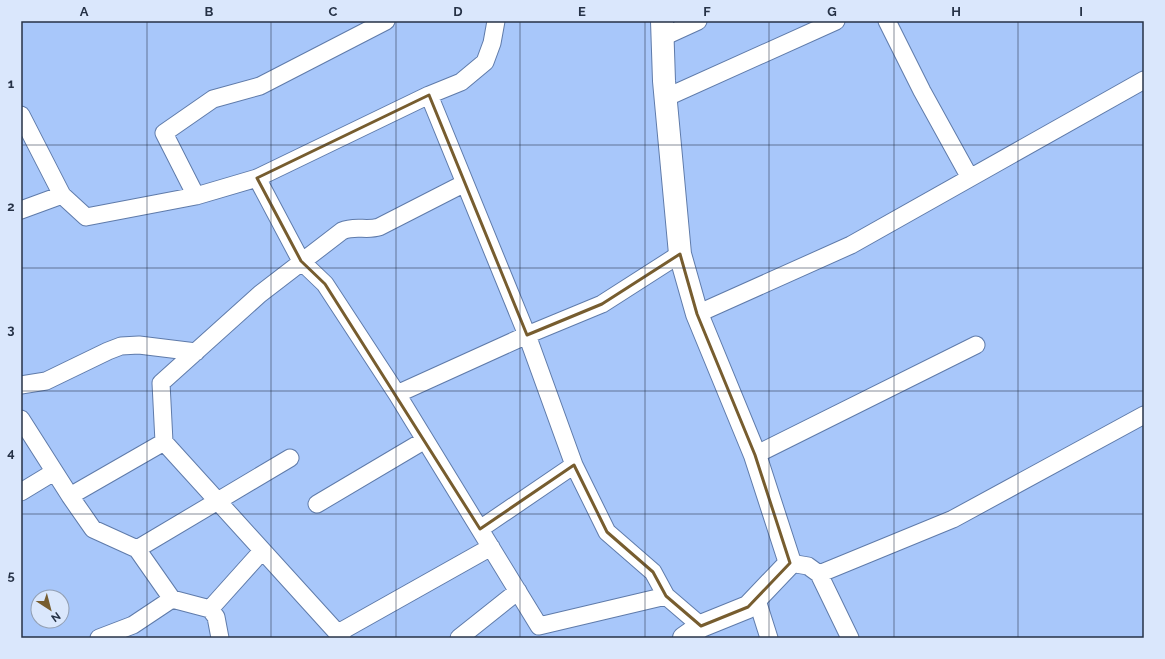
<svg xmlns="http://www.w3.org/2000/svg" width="1165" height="659" font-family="Raleway,sans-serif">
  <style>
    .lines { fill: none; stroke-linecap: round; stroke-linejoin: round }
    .street-casing { stroke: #5f7baa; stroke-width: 19 }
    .secondary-casing { stroke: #5f7baa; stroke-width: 24 }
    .street { stroke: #fff; stroke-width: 17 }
    .secondary { stroke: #fff; stroke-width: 22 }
    .marked { fill: none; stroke: #775d2f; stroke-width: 3; stroke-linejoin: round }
    .grid { fill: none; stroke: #263246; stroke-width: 1; stroke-opacity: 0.55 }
    .neatline { fill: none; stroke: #263246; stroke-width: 1.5 }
    .grid-label { font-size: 13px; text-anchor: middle; font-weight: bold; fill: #263246 }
  </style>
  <rect width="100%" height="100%" fill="#a8c7fa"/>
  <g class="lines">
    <defs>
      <path id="street" d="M 887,21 L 922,91 L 970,178
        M 663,37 L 698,21
        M 429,95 L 527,335 L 574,465 L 607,532 L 653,572 L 666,596 L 701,626
        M 665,98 L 836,21
        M 21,115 L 62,195
        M 257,178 L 301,261 L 325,284 L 397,394 L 527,335 L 602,304 L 680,254
        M 196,196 L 164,133 L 213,99 L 260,86 L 386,21
        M 21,210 L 62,195 L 86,217 L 196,196 L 257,178 L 429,95 L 461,82 L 485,62 L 492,43 L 496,21
        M 697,314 L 851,245 L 1144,80
        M 21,385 L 46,381 L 108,351 L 121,346 L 139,345 L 196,352
        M 397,394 L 539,626 L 666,596
        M 21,419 L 70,496 L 164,442
        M 755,455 L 976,345
        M 21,492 L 54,472
        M 70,496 L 93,529 L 137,549 L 172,599 L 210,609 L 262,551
        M 317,504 L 425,440
        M 480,529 L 574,465
        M 137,549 L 290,458
        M 790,563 L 808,566 L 819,574 L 850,638
        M 819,574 L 953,519 L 1144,415
        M 756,597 L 769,638
        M 210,609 L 216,617 L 220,638
        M 338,633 L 491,547
        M 99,638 L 133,625 L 172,599
        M 342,638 L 164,442 L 161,383 L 260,294 L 342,231 C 355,225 366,231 379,227 L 465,183
        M 459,638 L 518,591"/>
      <path id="secondary" d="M 662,21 L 664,81 L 680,254 L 697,314 L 755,455 L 790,563 L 748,607 L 701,626 L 684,638"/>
    </defs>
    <use href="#street" class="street-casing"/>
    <use href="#secondary" class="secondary-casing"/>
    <use href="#street" class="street"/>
    <use href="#secondary" class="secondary"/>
  </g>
  <path class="marked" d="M 429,95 L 527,335 L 602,304 L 680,254 L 697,314 L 755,455 L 790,563 L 748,607 L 701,626 L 666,596 L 653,572 L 607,532 L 574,465 L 480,529 L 325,284 L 301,261 L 257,178 Z"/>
  <path class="grid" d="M 147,21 L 147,638M 271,21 L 271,638M 396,21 L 396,638M 520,21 L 520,638M 645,21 L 645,638M 769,21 L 769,638M 894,21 L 894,638M 1018,21 L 1018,638M 21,145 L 1144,145M 21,268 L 1144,268M 21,391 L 1144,391M 21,514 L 1144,514"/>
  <rect width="1165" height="659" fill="none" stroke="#dae7fc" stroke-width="44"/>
  <g transform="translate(50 609) rotate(144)"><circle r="19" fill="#dae7fc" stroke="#929fb3"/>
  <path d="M0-3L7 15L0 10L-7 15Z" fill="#775d2f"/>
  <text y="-6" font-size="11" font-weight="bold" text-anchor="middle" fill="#263246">N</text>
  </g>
  <rect x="22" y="22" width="1121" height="615" class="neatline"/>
  <g class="grid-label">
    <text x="84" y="16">A</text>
    <text x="209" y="16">B</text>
    <text x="333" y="16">C</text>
    <text x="458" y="16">D</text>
    <text x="582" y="16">E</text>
    <text x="707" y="16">F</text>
    <text x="832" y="16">G</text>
    <text x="956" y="16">H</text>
    <text x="1081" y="16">I</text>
    <text x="11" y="88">1</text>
    <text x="11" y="211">2</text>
    <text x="11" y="334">3</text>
    <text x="11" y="457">4</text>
    <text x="11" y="580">5</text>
  </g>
</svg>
